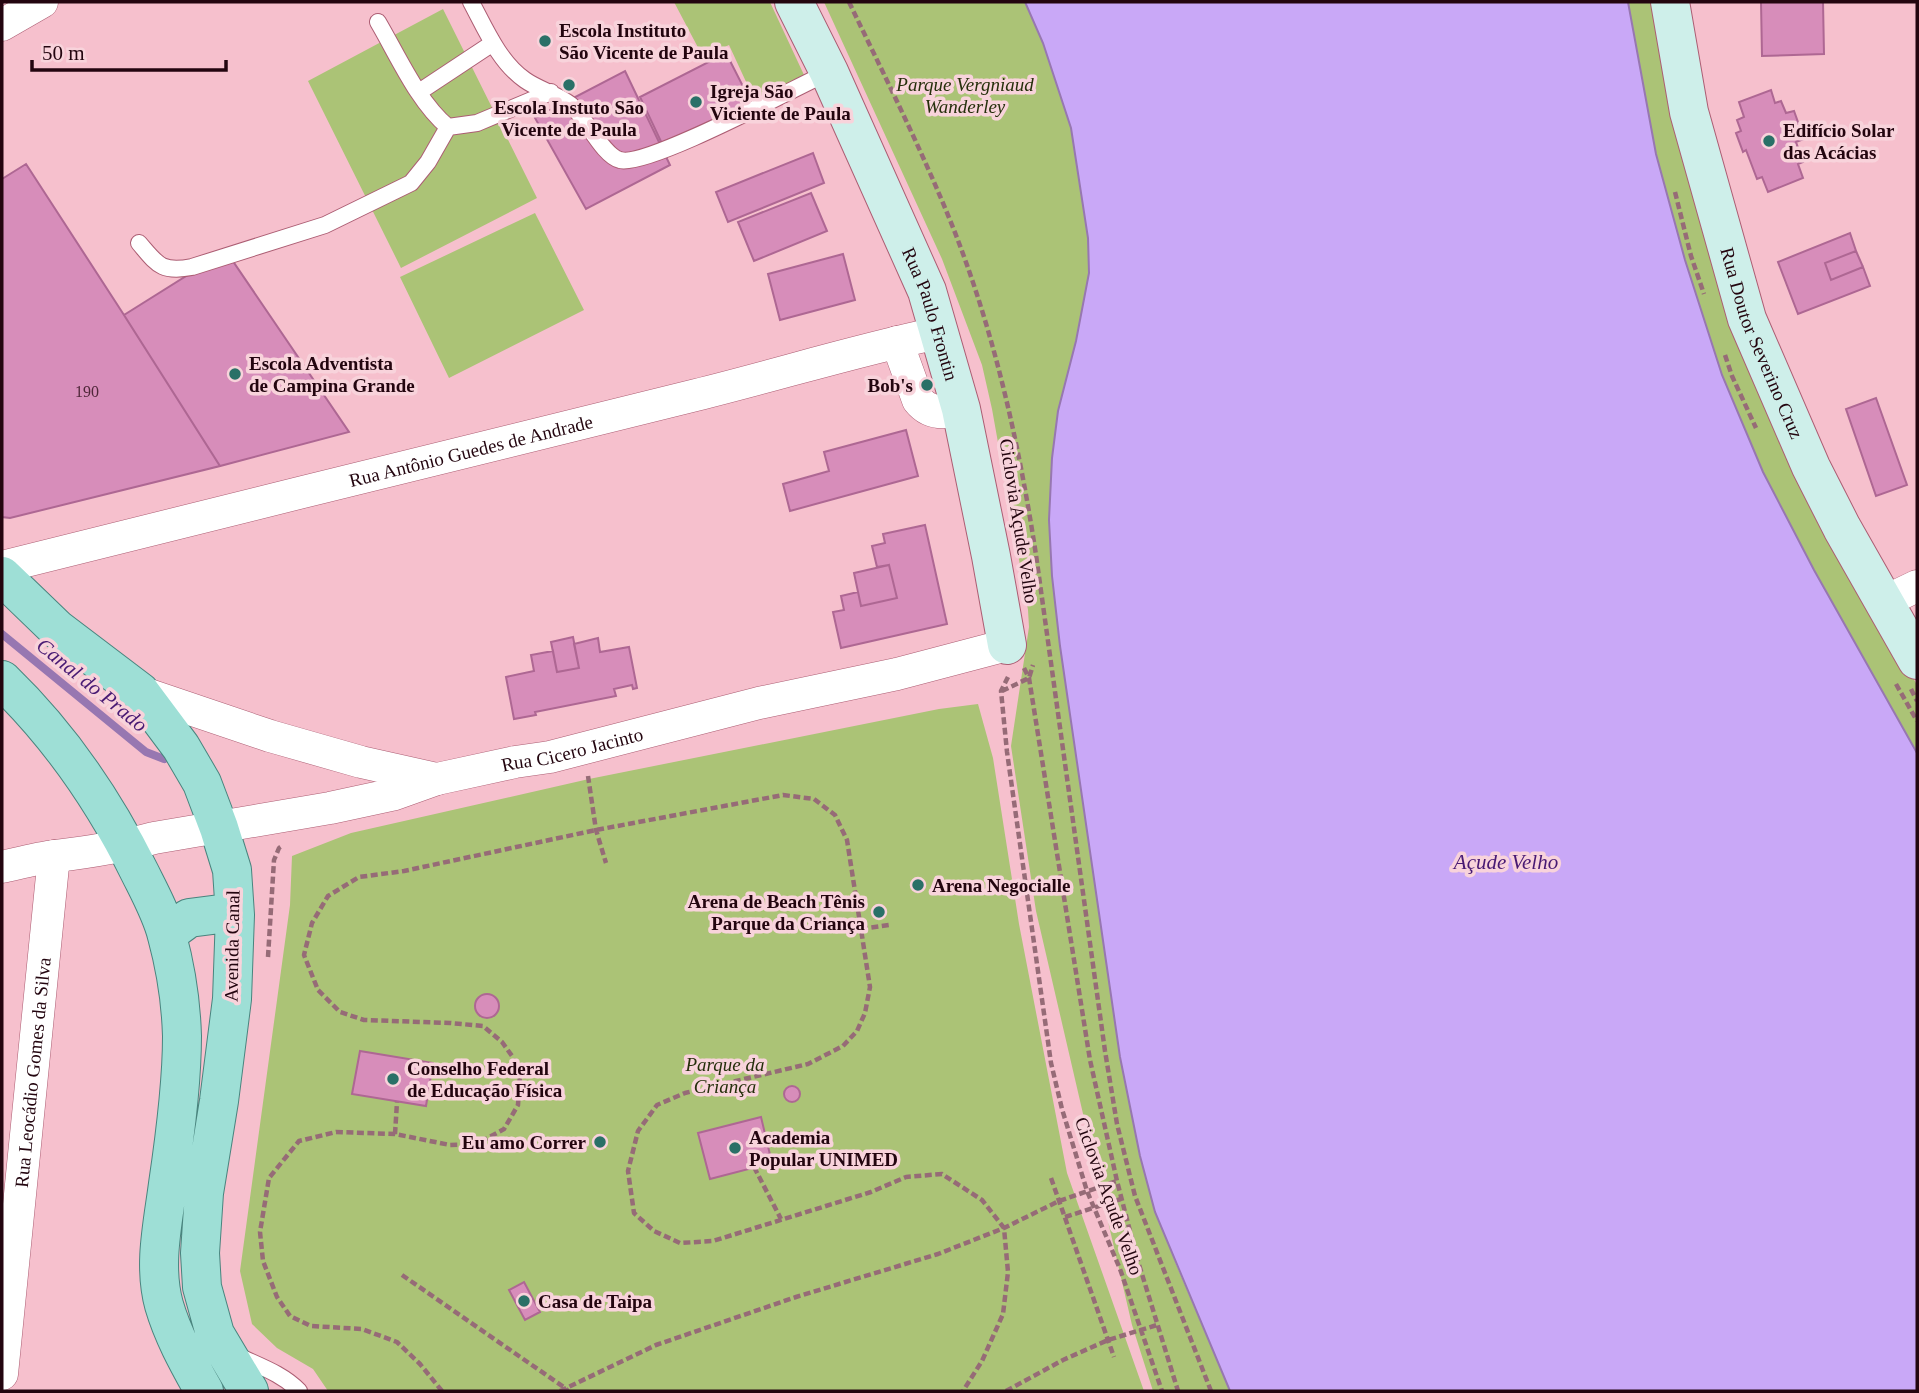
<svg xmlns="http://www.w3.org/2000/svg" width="1919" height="1393" font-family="'Times New Roman',serif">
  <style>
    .green { fill: #abc376 }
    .water { fill: #c9a8f7; stroke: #9777b1; stroke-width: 2 }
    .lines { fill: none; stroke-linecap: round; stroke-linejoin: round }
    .stream { stroke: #9777b1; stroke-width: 8 }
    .building { fill: #d78dba; stroke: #ae6793; stroke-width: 2 }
    .service-casing { stroke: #ac5d73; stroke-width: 18 }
    .minor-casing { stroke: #ac5d73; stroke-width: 33 }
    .secondary-casing { stroke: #ac5d73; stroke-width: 40 }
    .primary-casing { stroke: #49847e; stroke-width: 40 }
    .path { stroke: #966b77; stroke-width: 4.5; stroke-dasharray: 7 3.5; stroke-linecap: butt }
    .service { stroke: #fff; stroke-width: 16 }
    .minor { stroke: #fff; stroke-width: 32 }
    .secondary { stroke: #ceefea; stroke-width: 38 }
    .primary { stroke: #9edfd6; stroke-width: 38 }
    .poi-dot { fill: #2a7067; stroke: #f8d3db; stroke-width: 2.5 }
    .labels { text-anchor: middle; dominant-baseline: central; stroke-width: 7; stroke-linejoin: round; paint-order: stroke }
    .number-label { font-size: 16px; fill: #50273a }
    .poi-label { font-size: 19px; font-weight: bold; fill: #23050f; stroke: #f8d3db; text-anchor: start }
    .park-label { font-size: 19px; font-style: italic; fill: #252f0b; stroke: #f8d3db }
    .street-label { font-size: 19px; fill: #23050f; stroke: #f8d3db }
    .water-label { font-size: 21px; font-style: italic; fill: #481973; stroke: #f8d3db }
  </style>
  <rect width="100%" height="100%" fill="#f6c0cd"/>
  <path class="green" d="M 674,2 L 770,2 L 811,90 L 760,112 L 729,45 L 703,57 Z
    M 824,2 L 1025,2 L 1043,43 L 1071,128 L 1088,238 L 1089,273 L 1076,341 L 1058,411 L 1052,458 L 1049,520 L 1052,576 L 1060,646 L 1120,1057 L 1140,1156 L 1176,1264 L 1230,1391 L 1153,1391 L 1132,1325 L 1036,911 L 1011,746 L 1029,627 L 1028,610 L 992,409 L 982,365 L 942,259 Z
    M 1628,2 L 1664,2 L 1838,542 L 1917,685 L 1917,753 L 1814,570 L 1763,472 L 1722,375 L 1685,260 L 1656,154 Z
    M 443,9 L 537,198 L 401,268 L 308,81 Z
    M 535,213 L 584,310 L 449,378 L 400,277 Z
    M 978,704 L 993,758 L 1019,924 L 1067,1173 L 1144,1391 L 328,1391 L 313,1369 L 277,1348 L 252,1324 L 240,1271 L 290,905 L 292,856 L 351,833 L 589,779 L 939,709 Z"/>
  <path class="water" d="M 1025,2 L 1628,2 L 1656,154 L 1685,260 L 1722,375 L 1763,472 L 1814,570 L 1917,753 L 1917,1391 L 1230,1391 L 1155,1212 L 1140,1156 L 1120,1057 L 1060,646 L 1052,576 L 1049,520 L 1052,458 L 1058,411 L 1076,341 L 1089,273 L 1088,238 L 1071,128 L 1043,43 Z"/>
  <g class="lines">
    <path class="stream" d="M 2,634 L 146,752 L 164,759"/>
  </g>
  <path class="building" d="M 1761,2 L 1823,2 L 1824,54 L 1762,56 Z
    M 726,53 L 753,106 L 665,150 L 640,97 Z
    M 625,71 L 670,165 L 586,209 L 535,118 Z
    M 1771,90 L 1775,103 L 1781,101 L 1786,113 L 1794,111 L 1804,139 L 1796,142 L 1803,162 L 1798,164 L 1803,178 L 1768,192 L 1762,177 L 1757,179 L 1746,150 L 1743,152 L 1736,133 L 1741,131 L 1737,120 L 1744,117 L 1739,102 Z
    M 813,153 L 824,183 L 728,222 L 716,192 Z
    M 26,164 L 124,315 L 220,466 L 10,518 L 2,517 L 2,179 Z
    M 811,193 L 827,231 L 754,261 L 738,222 Z
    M 1850,233 L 1856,251 L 1825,263 L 1831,280 L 1863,267 L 1870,286 L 1798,314 L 1778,262 Z
    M 226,251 L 349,432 L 220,466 L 124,315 Z
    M 1856,251 L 1863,267 L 1831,280 L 1825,263 Z
    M 843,254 L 855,300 L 780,320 L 768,274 Z
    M 1876,398 L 1907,485 L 1876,496 L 1846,409 Z
    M 906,430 L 918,476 L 790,511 L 783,484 L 829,471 L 824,452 Z
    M 925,525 L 947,624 L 841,648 L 833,612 L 844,610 L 841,596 L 858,592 L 861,606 L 897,598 L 889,565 L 877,567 L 872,546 L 885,543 L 883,534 Z
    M 889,565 L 897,598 L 861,606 L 854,573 Z
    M 573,637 L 579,668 L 557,672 L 551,642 Z
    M 598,638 L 600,652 L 629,647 L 637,688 L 633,689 L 632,685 L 614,689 L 616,696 L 535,712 L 536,715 L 514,719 L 506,677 L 534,671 L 531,655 L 553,651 L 557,672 L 579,668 L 574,644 Z
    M475 1006a12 12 0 1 1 24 0a12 12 0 1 1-24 0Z
    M 360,1051 L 433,1063 L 426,1106 L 352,1094 Z
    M784 1094a8 8 0 1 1 16 0a8 8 0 1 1-16 0Z
    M 761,1117 L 772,1163 L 710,1179 L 698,1133 Z
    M 524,1282 L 540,1312 L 525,1320 L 509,1290 Z"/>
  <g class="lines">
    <defs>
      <path id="service" d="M 471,2 C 485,28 499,62 525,80 C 539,90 557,94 571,105 C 586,118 603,156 620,160 C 646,168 796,87 829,72
        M 378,22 C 398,56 418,102 448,127 L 477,123 L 551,92
        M 419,92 L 493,43
        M 139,243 C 157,264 161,273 192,267 L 325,225 L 411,183 L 428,162 L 448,127
        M 238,1356 C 259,1366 283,1374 299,1391"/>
      <g id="minor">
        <path d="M 2,25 L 42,2"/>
        <path d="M 897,342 L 918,400 C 929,414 945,414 961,409"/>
        <path id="s1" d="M 2,567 C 233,509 465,452 696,395 C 777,375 857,350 938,333"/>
        <path d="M 1884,602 L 1917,586"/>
        <path id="s2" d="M 140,692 L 270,736 L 361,762 L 437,779 L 515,762 L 550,757 L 759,703 L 897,674 L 1007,645"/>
        <path d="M 2,867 C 20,863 38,858 56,856 C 90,852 121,847 154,838 L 330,808 L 395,794 L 437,779"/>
        <path id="s3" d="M 2,1374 L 54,856"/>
      </g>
      <g id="secondary">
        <path id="s4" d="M 794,2 L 829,72 L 927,291 L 961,409 L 991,556 L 1007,645"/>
        <path id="s5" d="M 1670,2 L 1689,112 L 1747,319 L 1811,467 L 1842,528 L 1917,660"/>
      </g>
      <path id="primary" d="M 2,576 L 57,629 L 140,692 L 181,747 L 202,783 L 219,828 L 232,870 L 235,915 L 232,999 L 219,1101 L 204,1193 L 200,1253 L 202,1287 L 215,1334 L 249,1391
        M 2,680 C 59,735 105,802 140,873 C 150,893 162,915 167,936 C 176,969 181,1002 182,1036 C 182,1083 175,1137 168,1184 C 163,1223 153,1265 164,1305 C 173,1336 189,1364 204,1391
        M 167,934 L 189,918 L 220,914 L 235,915"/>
    </defs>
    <use href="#service" class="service-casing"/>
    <use href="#minor" class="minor-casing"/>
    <use href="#secondary" class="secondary-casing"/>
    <use href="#primary" class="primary-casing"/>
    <path class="path" d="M 849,2 C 885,77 923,152 954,230 C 995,335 1019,444 1036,555 L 1105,1051 L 1117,1124 L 1135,1196 L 1211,1391
      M 1675,192 L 1691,256 L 1704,294
      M 1725,355 L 1732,376 L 1756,428
      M 1024,668 L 1029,678 L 1090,1060 L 1117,1181 L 1137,1258 L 1178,1391
      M 1008,677 L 1001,691 L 1007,752 L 1051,1063 L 1062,1109 L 1087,1191 L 1120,1269 L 1162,1391
      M 1896,684 L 1917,721
      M 1911,689 L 1917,701
      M 1002,691 L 1029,678 L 1033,665
      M 588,776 L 596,830 L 606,863
      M 861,929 L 889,925
      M 268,957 L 274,860 L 279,848 L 282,846
      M 395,1134 L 397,1102
      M 754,1167 L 781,1219
      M 1051,1178 L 1114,1357
      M 1065,1217 L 1121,1199
      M 402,1275 L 565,1388 L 568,1391
      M 442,1391 L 420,1364 L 397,1342 L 362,1329 L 311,1326 L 290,1316 L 277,1297 L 263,1261 L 260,1232 L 269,1178 L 299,1141 L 336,1132 L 395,1134 L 450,1145 L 477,1144 L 504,1129 L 518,1105 L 520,1075 L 512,1056 L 502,1042 L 483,1026 L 450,1023 L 364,1020 L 340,1012 L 318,990 L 304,955 L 312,923 L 328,896 L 359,877 L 404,871 L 596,830 L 783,795 L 814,799 L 835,815 L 847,840 L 870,987 L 865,1013 L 857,1031 L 843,1046 L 808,1064 L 685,1093 L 657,1105 L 638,1131 L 628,1171 L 634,1213 L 654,1231 L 680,1243 L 713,1241 L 871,1192 L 906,1177 L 942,1174 L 982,1200 L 1004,1228 L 1008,1272 L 1003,1314 L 982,1361 L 963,1391
      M 560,1391 L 656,1345 L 796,1297 L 938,1254 L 1004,1228 L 1059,1201 L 1117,1181
      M 1006,1391 L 1063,1360 L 1108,1340 L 1157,1325"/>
    <use href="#service" class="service"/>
    <use href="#minor" class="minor"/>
    <use href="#secondary" class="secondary"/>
    <use href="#primary" class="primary"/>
  </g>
  <g class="poi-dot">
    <circle cx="545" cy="41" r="7"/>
    <circle cx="569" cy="85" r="7"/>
    <circle cx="696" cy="102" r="7"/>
    <circle cx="1769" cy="141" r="7"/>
    <circle cx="235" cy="374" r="7"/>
    <circle cx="927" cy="385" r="7"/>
    <circle cx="918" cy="885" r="7"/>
    <circle cx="879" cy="912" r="7"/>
    <circle cx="393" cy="1079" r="7"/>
    <circle cx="600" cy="1142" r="7"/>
    <circle cx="735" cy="1148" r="7"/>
    <circle cx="524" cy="1301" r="7"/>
  </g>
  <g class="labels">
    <g class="number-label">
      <text x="87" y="391">190</text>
    </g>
    <g class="poi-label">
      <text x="559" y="30">Escola Instituto<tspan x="559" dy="22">São Vicente de Paula</tspan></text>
      <text x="710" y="91">Igreja São<tspan x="710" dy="22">Viciente de Paula</tspan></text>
      <text x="569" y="107" text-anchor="middle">Escola Instuto São<tspan x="569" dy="22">Vicente de Paula</tspan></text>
      <text x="1783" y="130">Edifício Solar<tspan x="1783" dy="22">das Acácias</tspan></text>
      <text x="249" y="363">Escola Adventista<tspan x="249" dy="22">de Campina Grande</tspan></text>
      <text x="913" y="385" text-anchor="end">Bob's</text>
      <text x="932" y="885">Arena Negocialle</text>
      <text x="865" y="901" text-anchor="end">Arena de Beach Tênis<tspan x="865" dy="22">Parque da Criança</tspan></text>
      <text x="407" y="1068">Conselho Federal<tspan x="407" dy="22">de Educação Física</tspan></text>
      <text x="749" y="1137">Academia<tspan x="749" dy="22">Popular UNIMED</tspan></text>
      <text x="586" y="1142" text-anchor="end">Eu amo Correr</text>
      <text x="538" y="1301">Casa de Taipa</text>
    </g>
    <g class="park-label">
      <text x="965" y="84">Parque Vergniaud<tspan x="965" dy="22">Wanderley</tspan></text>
      <text x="725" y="1064">Parque da<tspan x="725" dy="22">Criança</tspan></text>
    </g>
    <g class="street-label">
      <text stroke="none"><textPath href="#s4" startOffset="341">Rua Paulo Frontin</textPath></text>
      <text stroke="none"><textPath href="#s5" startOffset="354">Rua Doutor Severino Cruz</textPath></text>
      <text stroke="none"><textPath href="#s1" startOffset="483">Rua Antônio Guedes de Andrade</textPath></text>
      <text transform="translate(1019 521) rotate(81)">Ciclovia Açude Velho</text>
      <text stroke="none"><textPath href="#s2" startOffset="448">Rua Cicero Jacinto</textPath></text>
      <text transform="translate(232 946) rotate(-89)">Avenida Canal</text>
      <text stroke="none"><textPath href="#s3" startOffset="303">Rua Leocádio Gomes da Silva</textPath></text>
      <text transform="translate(1109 1196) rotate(70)">Ciclovia Açude Velho</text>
    </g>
    <g class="water-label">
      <text transform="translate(92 685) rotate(39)">Canal do Prado</text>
      <text x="1506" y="862">Açude Velho</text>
    </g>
  </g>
  <rect width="1919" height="1393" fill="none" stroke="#23050f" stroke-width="7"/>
  <path d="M32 60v10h194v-10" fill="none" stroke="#23050f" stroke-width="3.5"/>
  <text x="42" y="60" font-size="21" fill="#23050f" stroke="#f8d3db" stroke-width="5" paint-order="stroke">50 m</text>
</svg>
